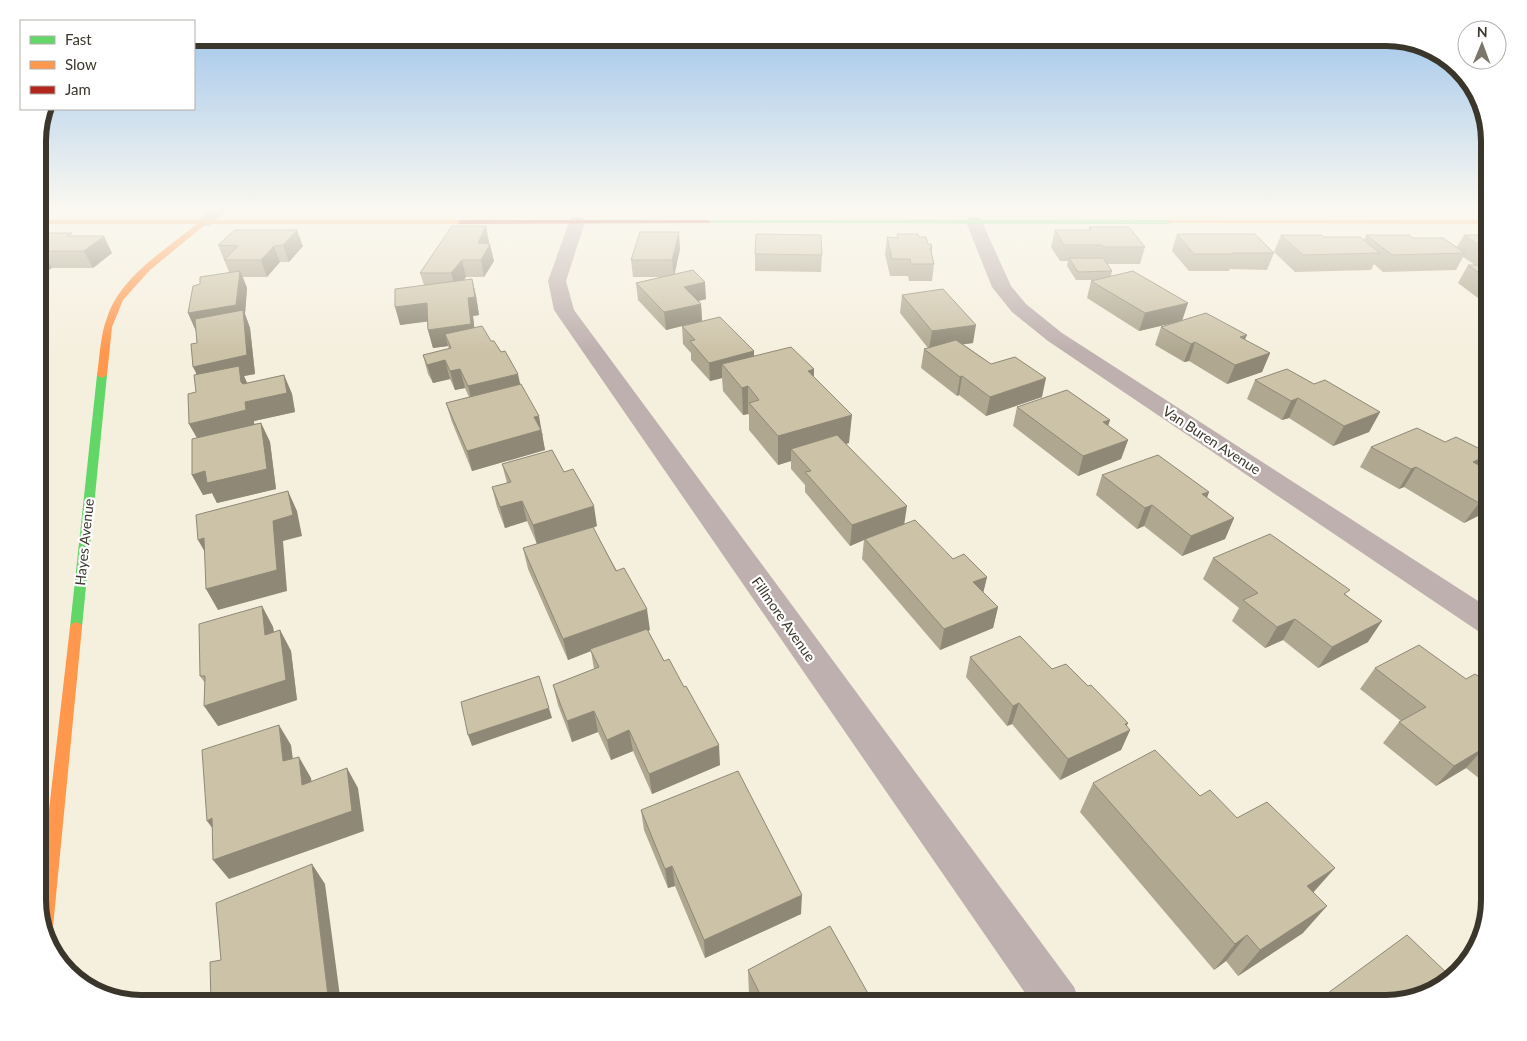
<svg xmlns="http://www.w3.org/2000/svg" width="1527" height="1041" font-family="Lato,sans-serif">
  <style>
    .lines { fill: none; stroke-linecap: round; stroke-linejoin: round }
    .street { fill: #beb0ae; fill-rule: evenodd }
    .fast { fill: #63d668; fill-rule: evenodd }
    .slow { fill: #ff974d; fill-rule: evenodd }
    .jam { fill: #b3261e; fill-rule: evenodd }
    .wall { fill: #afa790 }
    .shaded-wall { fill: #8f8876 }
    .building { fill: #ccc2a8; stroke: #8f8876 }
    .labels { text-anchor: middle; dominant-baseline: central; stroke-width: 4.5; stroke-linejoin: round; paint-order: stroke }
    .street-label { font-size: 14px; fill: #3b362b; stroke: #fff }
    .rim { fill: none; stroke: #3b362b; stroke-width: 6 }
  </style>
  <rect width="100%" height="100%" fill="#f5efde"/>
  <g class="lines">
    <path class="street" d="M 214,206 L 232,206 L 210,226 L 198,226 L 196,222 Z
      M 577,217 L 583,218 L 585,222 L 566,281 L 574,310 L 1074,987 L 1080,1003 L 1032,1003 L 554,310 L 548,281 L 569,222 L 571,218 Z
      M 974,217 L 980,218 L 982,222 L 1011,286 L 1026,304 L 1062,333 L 1489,608 L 1489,634 L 1478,631 L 1048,341 L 1012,312 L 992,287 L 966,222 L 968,218 Z"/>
    <path class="fast" d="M 708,220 L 1169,220 L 1172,222 L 1169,224 L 706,223 L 705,222 Z
      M 102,372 L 107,375 L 82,627 L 81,630 L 71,630 L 70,627 L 97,375 Z"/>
    <path class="slow" d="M 38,220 L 460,220 L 463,222 L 460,224 L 206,224 L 150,270 L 123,300 L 112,327 L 107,375 L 102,378 L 97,375 C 100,356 100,336 107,318 C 120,277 165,250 197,224 L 38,224 Z
      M 1169,220 L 1489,220 L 1489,224 L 1167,223 L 1166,222 Z
      M 76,622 L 81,624 L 82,627 L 53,927 L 50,933 L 46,935 L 38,906 L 70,627 L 71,624 Z"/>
    <path class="jam" d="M 708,220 L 711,222 L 710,223 L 460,224 L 457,222 L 460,220 Z"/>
  </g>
  <path class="wall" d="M 1089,227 L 1145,247 L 1140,264 L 1107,264 L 1112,271 L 1111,276 L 1182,320 L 1245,340 L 1270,353 L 1262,372 L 1227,384 L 1189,361 L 1184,362 L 1155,345 L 1161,327 L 1180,321 L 1139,331 L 1087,298 L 1091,281 L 1093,280 L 1076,280 L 1067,266 L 1068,261 L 1060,261 L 1051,247 L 1055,230 L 1089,230 Z
    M 235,230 L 303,246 L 289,262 L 280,262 L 267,277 L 243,277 L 247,288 L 245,314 L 250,328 L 255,374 L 244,376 L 247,383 L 284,375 L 292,394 L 295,412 L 254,421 L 254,424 L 261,423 L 270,442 L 276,489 L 217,503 L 212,493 L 203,495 L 192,475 L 197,438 L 189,424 L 196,392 L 197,343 L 196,331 L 188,313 L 200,284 L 229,272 L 218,245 Z
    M 38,233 L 73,236 L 112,253 L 93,268 L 52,268 L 45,272 L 38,272 Z
    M 897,234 L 919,237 L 932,248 L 932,255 L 934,264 L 932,281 L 909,281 L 908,276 L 890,276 L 885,254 L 887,237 L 897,238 Z
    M 1177,234 L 1274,253 L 1267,270 L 1230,269 L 1229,271 L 1189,271 L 1172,251 Z
    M 1281,235 L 1364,240 L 1366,235 L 1413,238 L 1457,247 L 1464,235 L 1490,235 L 1490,298 L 1478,298 L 1458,283 L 1468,265 L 1475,265 L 1463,257 L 1456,270 L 1383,272 L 1374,264 L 1371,270 L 1295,272 L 1274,252 Z
    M 489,242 L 489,244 L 494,261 L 484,277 L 466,277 L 464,280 L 472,279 L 476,296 L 479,315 L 473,316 L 474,328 L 491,341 L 520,384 L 543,435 L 542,436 L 545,450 L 472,471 L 452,422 L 446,403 L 469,397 L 465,388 L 455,390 L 450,379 L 433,383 L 428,374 L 423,355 L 449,349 L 448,346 L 433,348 L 428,330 L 427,321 L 400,325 L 424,285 L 420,273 Z
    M 680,249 L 674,274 L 706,299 L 699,301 L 701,304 L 702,321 L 754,351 L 754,356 L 814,369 L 814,378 L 849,443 L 846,444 L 904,524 L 953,559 L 987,577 L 983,592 L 998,607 L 993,628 L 940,650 L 862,559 L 864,540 L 850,546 L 805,492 L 805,485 L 791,469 L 791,461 L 778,465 L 749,430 L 749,415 L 748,414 L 743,415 L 723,391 L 722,378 L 710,381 L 691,360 L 691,353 L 683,344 L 682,326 L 666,330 L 638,300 L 636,283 L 662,277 L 633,277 L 631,260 Z
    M 755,254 L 822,255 L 821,272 L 755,271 Z
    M 902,295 L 973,343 L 963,344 L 991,364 L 1042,397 L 986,416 L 959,395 L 957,396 L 921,368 L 924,349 L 928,348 L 900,313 Z
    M 1490,358 L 1490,388 L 1479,375 Z
    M 1255,380 L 1314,384 L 1380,412 L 1369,432 L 1333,446 L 1289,418 L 1282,420 L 1247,399 Z
    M 1017,407 L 1110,420 L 1108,426 L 1128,440 L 1121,459 L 1078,476 L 1013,426 Z
    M 1371,447 L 1490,454 L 1482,467 L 1490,510 L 1464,523 L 1404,487 L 1399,489 L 1360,467 Z
    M 502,464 L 564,472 L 597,526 L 593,528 L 650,630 L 648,631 L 720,765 L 652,794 L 633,751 L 611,760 L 598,732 L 572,742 L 558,705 L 553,685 L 594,669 L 591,651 L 568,660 L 528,569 L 523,548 L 537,544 L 527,521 L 505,528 L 497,507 L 492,487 L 507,483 Z
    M 1102,475 L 1209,492 L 1207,498 L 1234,518 L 1225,539 L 1182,556 L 1144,526 L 1137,529 L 1096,495 Z
    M 1213,558 L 1347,595 L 1368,642 L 1318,668 L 1283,640 L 1265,648 L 1232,621 L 1239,608 L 1203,579 Z
    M 262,606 L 273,627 L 274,632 L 280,630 L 291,651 L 297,700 L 218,726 L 205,683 L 200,676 Z
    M 970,657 L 1052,669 L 1088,686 L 1130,730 L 1121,750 L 1060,780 L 1012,724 L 1007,726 L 966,677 Z
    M 1375,668 L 1466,679 L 1490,684 L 1490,787 L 1466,768 L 1436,786 L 1383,743 L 1399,722 L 1401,721 L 1360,689 Z
    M 1093,783 L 1200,796 L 1237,818 L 1314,892 L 1303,933 L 1238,976 L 1226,961 L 1214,970 L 1080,812 Z
    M 641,810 L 801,914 L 705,958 L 675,886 L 668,888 L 644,830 Z
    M 748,970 L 874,1004 L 753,1004 L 749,995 Z"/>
  <path class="shaded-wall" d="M 486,226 L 489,242 L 483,257 L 490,244 L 494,261 L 484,277 L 478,243 Z
    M 297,230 L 303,246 L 289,262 L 283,245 Z
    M 679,232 L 680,249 L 674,277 L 672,260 Z
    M 104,236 L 112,253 L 93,268 L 84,251 Z
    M 274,246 L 280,262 L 267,277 L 261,260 Z
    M 43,251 L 52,268 L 45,272 L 38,260 L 38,254 Z
    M 462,260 L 466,277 L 456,290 L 451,273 Z
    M 240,271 L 247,288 L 245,314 L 250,328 L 255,374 L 244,376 L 248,385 L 284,375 L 292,394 L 295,412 L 254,421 L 255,429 L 200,443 L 189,424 L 202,385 L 193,367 L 244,323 L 196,331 L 188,313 Z
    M 472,279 L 476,296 L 479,315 L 473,316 L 476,342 L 445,334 L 448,346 L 433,348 L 428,330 L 468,298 Z
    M 705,282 L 706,299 L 685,304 L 684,287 Z
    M 427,303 L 432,321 L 400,325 L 395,307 Z
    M 1188,303 L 1182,321 L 1139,331 L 1145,313 Z
    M 701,304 L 702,321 L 666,330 L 664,312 Z
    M 976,325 L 973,343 L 929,349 L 932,331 Z
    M 1247,335 L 1239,353 L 1240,337 Z
    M 1195,342 L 1189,361 L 1184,362 L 1191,344 Z
    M 754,351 L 754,369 L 722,364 L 722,378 L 710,381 L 709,363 Z
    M 1270,353 L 1262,372 L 1227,384 L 1235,365 Z
    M 445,360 L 450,379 L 433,383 L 427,365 Z
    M 460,369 L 465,388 L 455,390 L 450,371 Z
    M 814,369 L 813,396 L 808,371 Z
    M 518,374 L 522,392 L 473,405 L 468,386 Z
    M 962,376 L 959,395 L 957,396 L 960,377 Z
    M 1046,378 L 1042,397 L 986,416 L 990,397 Z
    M 748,386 L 748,414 L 743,415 L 742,388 Z
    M 1298,398 L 1289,418 L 1282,420 L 1291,401 Z
    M 1380,412 L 1369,432 L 1333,446 L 1344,426 Z
    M 852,415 L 849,443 L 800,458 L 791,449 L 791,461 L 778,465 L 778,436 Z
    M 539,416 L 545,450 L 472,471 L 467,451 L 534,417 Z
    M 1110,420 L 1103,439 L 1103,422 Z
    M 261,423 L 270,442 L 276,489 L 217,503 L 212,493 L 203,495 L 192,475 Z
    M 1128,440 L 1121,459 L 1078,476 L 1083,456 Z
    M 1490,455 L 1477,474 L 1473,462 Z
    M 1416,467 L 1404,487 L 1399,489 L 1411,469 Z
    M 288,491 L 297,511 L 302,536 L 283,541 L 287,591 L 218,610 L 206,589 L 273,521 Z
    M 1209,492 L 1201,512 L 1202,494 Z
    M 1490,497 L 1490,510 L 1464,523 L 1479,503 Z
    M 522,501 L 527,521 L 505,528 L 500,507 Z
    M 1152,505 L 1144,526 L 1137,529 L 1145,508 Z
    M 594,506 L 597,526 L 537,545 L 533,525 Z
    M 907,506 L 904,526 L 865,539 L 864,540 L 850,546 L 852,525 Z
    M 1234,518 L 1225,539 L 1182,556 L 1191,536 Z
    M 204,538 L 210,561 L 198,540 Z
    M 987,577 L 982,598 L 973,582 Z
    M 262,606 L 273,627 L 277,655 L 265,635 Z
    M 998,607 L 993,628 L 940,650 L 944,629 Z
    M 647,609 L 650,630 L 592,651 L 590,649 L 591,651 L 568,660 L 563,639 Z
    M 1295,619 L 1283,640 L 1265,648 L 1277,627 Z
    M 1382,621 L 1368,642 L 1318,668 L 1332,647 Z
    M 280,630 L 291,651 L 297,700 L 218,726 L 204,706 Z
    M 1019,703 L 1012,724 L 1007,726 L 1013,706 Z
    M 549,708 L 552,718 L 472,746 L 468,735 Z
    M 594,711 L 598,732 L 572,742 L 567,721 Z
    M 1128,723 L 1124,732 L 1130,730 L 1121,750 L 1060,780 L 1068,759 Z
    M 279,725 L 291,745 L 296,782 L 283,761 Z
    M 629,730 L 633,751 L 611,760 L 607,740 Z
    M 719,745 L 720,765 L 652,794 L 649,774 Z
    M 1484,748 L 1466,768 L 1436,786 L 1454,766 Z
    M 299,757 L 311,778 L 315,805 L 302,785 Z
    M 347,768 L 358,788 L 364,831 L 229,879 L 213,860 Z
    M 212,818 L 222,841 L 207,821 Z
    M 312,864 L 325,884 L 341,1004 L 329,1004 Z
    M 672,866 L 675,886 L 668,888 L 665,869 Z
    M 1335,868 L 1311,895 L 1307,886 Z
    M 802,895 L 801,914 L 705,958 L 704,940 Z
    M 1327,906 L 1303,933 L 1238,976 L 1260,950 Z
    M 1247,935 L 1226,961 L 1214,970 L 1235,944 Z"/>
  <path class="building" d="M 452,226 L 486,226 L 478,243 L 490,244 L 481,260 L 462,260 L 451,273 L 420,273 Z
    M 1089,227 L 1129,227 L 1145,247 L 1104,247 L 1102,245 L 1064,245 L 1055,230 L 1092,230 Z
    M 235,230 L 297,230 L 283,245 L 274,246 L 261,260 L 224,260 L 238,246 L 218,245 Z
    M 640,232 L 679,232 L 672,260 L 631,260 Z
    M 38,233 L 72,233 L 67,236 L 104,236 L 84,251 L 43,251 L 38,254 Z
    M 756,234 L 821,235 L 822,255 L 755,254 Z
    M 897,234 L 918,234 L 919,237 L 926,237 L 928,244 L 931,244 L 932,248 L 930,248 L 934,264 L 911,264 L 910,259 L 892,259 L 887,237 L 898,238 Z
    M 1177,234 L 1255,234 L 1274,253 L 1233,253 L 1235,254 L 1194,254 Z
    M 1281,235 L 1321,235 L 1324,237 L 1360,237 L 1380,253 L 1303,255 Z
    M 1366,235 L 1409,235 L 1413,238 L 1443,238 L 1465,253 L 1392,255 Z
    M 1464,235 L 1490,235 L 1490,252 L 1489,252 Z
    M 1069,258 L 1103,258 L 1112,271 L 1078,272 Z
    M 1468,265 L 1490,265 L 1490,280 L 1489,280 Z
    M 693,270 L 705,282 L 684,287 L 701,304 L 664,312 L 636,283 Z
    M 240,271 L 236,305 L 188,313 L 193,286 L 200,284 L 200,277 Z
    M 1133,271 L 1188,303 L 1145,313 L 1091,281 Z
    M 472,279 L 475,297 L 468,298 L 471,324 L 428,330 L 427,303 L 395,307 L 395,289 Z
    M 943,289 L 976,325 L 932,331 L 902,295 Z
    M 243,310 L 247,355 L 193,367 L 191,344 L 197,343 L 195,319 Z
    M 1206,313 L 1247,335 L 1240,337 L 1270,353 L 1235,365 L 1195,342 L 1191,344 L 1161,327 Z
    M 720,317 L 754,351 L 709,363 L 690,341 L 695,340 L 682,326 Z
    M 482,326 L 491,341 L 494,341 L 501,352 L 505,351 L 518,374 L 468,386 L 460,369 L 450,371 L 445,360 L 427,365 L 423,355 L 451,348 L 445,334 Z
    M 956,340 L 991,364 L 1015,357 L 1046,378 L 990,397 L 962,376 L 960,377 L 924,349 Z
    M 791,347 L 814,369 L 808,371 L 852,415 L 778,436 L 749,403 L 759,400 L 748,386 L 742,388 L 722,364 Z
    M 239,366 L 241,382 L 243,384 L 284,375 L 287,393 L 245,402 L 246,410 L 189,424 L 188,394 L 196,392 L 194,375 Z
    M 1287,369 L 1314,384 L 1325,380 L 1380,412 L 1344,426 L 1298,398 L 1291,401 L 1255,380 Z
    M 521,384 L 539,416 L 534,417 L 541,430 L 467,451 L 446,403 Z
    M 1067,390 L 1110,420 L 1103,422 L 1128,440 L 1083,456 L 1017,407 Z
    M 261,423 L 267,469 L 207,483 L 205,471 L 192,475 L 192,439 Z
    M 1417,428 L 1445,442 L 1456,437 L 1490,454 L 1473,462 L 1490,471 L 1490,497 L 1479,503 L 1416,467 L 1411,469 L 1371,447 Z
    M 837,435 L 907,506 L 852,525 L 805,472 L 811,471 L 791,449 Z
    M 552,450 L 564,472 L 573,469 L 594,506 L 533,525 L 522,501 L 500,507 L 492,487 L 511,482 L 502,464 Z
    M 1158,455 L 1209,492 L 1202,494 L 1234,518 L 1191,536 L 1152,505 L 1145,508 L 1102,475 Z
    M 288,491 L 293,515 L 273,521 L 277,570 L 206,589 L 204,538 L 198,540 L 196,515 Z
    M 915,520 L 953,559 L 964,554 L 987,577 L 973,582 L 998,607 L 944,629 L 865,539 Z
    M 593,527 L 616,571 L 624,568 L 647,609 L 563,639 L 523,548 Z
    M 1270,534 L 1350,590 L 1344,594 L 1382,621 L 1332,647 L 1295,619 L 1277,627 L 1243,600 L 1258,593 L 1213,558 Z
    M 262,606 L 265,635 L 280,630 L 286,680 L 204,706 L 205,676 L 200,676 L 199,624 Z
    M 647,629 L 664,661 L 669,659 L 684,687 L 686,686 L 719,745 L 649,774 L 629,730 L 607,740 L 594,711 L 567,721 L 553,685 L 599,667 L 590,649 Z
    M 1020,636 L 1052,669 L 1066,664 L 1088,686 L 1091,685 L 1128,723 L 1125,724 L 1130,730 L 1068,759 L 1019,703 L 1013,706 L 970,657 Z
    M 1419,645 L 1466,679 L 1475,674 L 1490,684 L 1490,752 L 1484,748 L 1454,766 L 1399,722 L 1426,707 L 1375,668 Z
    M 539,676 L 549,708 L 468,735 L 461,702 Z
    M 279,725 L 283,761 L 299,757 L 302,785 L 347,768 L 352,811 L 213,860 L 212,818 L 207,821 L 202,750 Z
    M 1155,750 L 1200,796 L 1210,790 L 1237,818 L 1267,802 L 1335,868 L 1307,886 L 1327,906 L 1260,950 L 1247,935 L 1235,944 L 1093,783 Z
    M 738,771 L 802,895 L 704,940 L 672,866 L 665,869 L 641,810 Z
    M 312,864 L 329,1004 L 211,1004 L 210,962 L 221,960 L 216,903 Z
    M 830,926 L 874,1004 L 765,1004 L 748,970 Z
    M 1407,935 L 1451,977 L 1437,990 L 1386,1004 L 1313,1004 Z"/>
  <linearGradient id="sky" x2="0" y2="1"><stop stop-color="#98c1eb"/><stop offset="0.59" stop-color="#faf8f0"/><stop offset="1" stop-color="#faf8f0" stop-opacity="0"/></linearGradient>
  <rect width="1527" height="352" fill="url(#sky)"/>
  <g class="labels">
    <g class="street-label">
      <text transform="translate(1212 440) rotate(33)">Van Buren Avenue</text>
      <text transform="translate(84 542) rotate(-84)">Hayes Avenue</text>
      <text transform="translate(784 619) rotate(55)">Fillmore Avenue</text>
    </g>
  </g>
  <path d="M0 0H1527V1041H0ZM141 46H1386A95 95 0 0 1 1481 141V900A95 95 0 0 1 1386 995H141A95 95 0 0 1 46 900V141A95 95 0 0 1 141 46Z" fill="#fff" fill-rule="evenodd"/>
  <path class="rim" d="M141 46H1386A95 95 0 0 1 1481 141V900A95 95 0 0 1 1386 995H141A95 95 0 0 1 46 900V141A95 95 0 0 1 141 46Z"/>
  <rect x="20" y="20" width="175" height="90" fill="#ffffff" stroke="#b1afaa"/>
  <rect x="30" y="36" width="25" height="8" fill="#63d668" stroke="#b1afaa"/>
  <text x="65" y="45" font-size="15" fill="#3b362b">Fast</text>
  <rect x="30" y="61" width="25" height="8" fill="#ff974d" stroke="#b1afaa"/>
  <text x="65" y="70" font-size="15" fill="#3b362b">Slow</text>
  <rect x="30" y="86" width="25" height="8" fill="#b3261e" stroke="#b1afaa"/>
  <text x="65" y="95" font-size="15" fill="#3b362b">Jam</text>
  <g transform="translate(1482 45) rotate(1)"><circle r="24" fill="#ffffff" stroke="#b1afaa"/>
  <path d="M0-4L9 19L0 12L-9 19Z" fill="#7c776a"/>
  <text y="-8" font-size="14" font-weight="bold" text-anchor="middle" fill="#3b362b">N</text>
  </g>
</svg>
